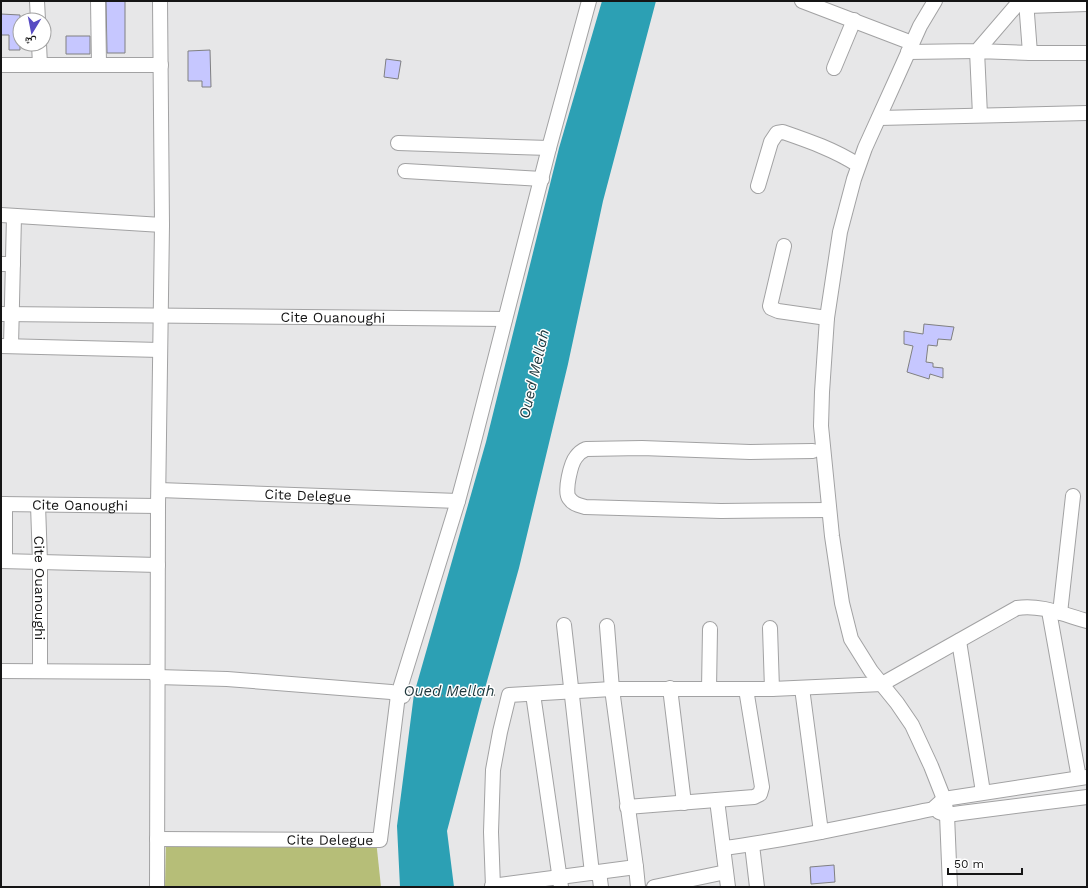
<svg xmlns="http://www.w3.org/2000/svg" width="1088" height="888" font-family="'Work Sans','Noto Naskh Arabic',sans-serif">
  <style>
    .green { fill: #b6be78 }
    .water { fill: #2ca0b4 }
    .building { fill: #c6c7ff; stroke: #808081 }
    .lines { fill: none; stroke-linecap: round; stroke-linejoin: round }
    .minor-casing { stroke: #a2a2a3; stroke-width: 16 }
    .path { stroke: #828282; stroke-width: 2; stroke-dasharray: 1 3; stroke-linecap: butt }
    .minor { stroke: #fff; stroke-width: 14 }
    .labels { text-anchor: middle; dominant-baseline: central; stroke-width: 3; stroke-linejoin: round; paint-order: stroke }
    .street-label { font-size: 14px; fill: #151515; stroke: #fff }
    .water-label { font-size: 15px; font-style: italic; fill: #1d363b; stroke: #fff }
  </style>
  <rect width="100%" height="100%" fill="#e7e7e8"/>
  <path class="green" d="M 166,839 L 376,840 L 381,887 L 165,887 Z"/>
  <path class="water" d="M 602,1 L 656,1 L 603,201 L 568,364 L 519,568 L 480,706 L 447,831 L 454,887 L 400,887 L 397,826 L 414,694 L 486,442 L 559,148 Z"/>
  <path class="building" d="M 106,1 L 125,1 L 125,53 L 107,53 Z
    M 1,14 L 20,15 L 20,50 L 9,50 L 9,35 L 1,35 Z
    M 66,36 L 90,36 L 90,54 L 66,54 Z
    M 210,50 L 211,87 L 202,87 L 202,81 L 188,81 L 188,51 Z
    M 386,59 L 401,61 L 398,79 L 384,77 Z
    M 924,324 L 954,327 L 951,340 L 938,339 L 937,346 L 928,345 L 926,362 L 933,363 L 933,367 L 943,368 L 943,378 L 930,374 L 929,379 L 907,372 L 913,346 L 904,344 L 904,331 L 923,334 Z
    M 834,865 L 835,882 L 811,884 L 810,867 Z"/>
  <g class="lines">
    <defs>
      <g id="minor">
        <path d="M 37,1 L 38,20"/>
        <path d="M 98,1 L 99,65"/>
        <path d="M 802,1 L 912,43"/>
        <path d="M 935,1 L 920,26 L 898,75 L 865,148 L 854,179 L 840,232 L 827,318 L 822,392 L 821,426 L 832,536 L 842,603 L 851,639 L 871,671 L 897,703 L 912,725 L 931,766 L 944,799 L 947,815 L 950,887"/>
        <path d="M 1026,1 L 1030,53"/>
        <path d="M 1027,6 L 1087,4"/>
        <path d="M 39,44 L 40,65"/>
        <path d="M 908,52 L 977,51 L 1020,1"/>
        <path d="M 1,65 L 161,65"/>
        <path d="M 834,68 L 854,20"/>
        <path d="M 980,115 L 977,51 L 1030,53 L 1087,53"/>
        <path d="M 879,118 L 1087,113"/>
        <path d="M 398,143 L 549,148"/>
        <path d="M 405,171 L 542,179"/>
        <path d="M 758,186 L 771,142 L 777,133 L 783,132 C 809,141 835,150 858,165"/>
        <path d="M 1,215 L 162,225"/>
        <path d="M 784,246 L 770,306 L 771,308 L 778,311 L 827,318"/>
        <path d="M 1,264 L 13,264"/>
        <path id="s1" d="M 1,314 L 505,319"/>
        <path d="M 1,346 L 160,350"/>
        <path d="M 11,346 L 14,216"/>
        <path d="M 813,451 L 750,452 L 642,448 L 586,449 C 581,451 579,453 576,457 C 571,463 564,491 569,498 C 573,504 578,505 585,507 L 721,511 L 829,510"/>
        <path id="s2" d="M 159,490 L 458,501"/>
        <path id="s3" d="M 1,504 L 158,506"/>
        <path id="s4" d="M 38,505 L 40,562 L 40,671"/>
        <path d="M 1,561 L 158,565"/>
        <path d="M 5,561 L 5,504"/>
        <path d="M 1049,611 L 1079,778"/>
        <path d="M 1060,613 L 1073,496"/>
        <path d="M 564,625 L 592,873"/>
        <path d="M 770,628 L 772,689"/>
        <path d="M 959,641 L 983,792"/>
        <path d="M 1,671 L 157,672"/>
        <path d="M 157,677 L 227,679 L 391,692 L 403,696"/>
        <path d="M 670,688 L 684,803"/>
        <path d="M 802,688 L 821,832"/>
        <path d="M 709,689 L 710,629"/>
        <path d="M 533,694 L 561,887"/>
        <path d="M 717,800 L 728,887"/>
        <path d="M 627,807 L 754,797 L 760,794 L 762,787 L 746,689"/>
        <path d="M 939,812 L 947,815 L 961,813 L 1087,797"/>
        <path id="s5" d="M 157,839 L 380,840 L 398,695 L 458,501 L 472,449 L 549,148 L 589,1"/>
        <path d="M 752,845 L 757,887"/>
        <path d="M 724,848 C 794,839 863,823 933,809 L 944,799 L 1087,777"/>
        <path d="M 636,867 L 638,887"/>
        <path d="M 599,872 L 601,887"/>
        <path d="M 492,886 L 636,867 L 612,689 L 607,626"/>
        <path d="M 157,887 L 158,506 L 162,225 L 160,1"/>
        <path d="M 493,887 L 491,832 L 493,770 L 500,732 L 509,695 L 612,689 L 772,689 L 882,684 L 1017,608 C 1040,604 1065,615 1087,621"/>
        <path d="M 654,887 L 726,872"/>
      </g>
    </defs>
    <use href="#minor" class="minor-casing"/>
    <path class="path" d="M 414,696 L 497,695"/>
    <use href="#minor" class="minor"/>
  </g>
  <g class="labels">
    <g class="street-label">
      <text stroke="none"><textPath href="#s1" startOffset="332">Cite Ouanoughi</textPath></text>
      <text stroke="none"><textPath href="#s2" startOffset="149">Cite Delegue</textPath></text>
      <text stroke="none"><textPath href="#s3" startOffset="79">Cite Oanoughi</textPath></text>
      <text stroke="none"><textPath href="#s4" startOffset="83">Cite Ouanoughi</textPath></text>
      <text stroke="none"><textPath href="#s5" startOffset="173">Cite Delegue</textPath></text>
    </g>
    <g class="water-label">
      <text transform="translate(534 374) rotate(-77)">Oued Mellah</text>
      <text x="449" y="691">Oued Mellah</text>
    </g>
  </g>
  <rect width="1088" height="888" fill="none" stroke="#151515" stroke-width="4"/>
  <g transform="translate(32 32) rotate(190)"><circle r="19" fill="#ffffff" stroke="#a1a1a1"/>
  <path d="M0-3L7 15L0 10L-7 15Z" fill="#574bc3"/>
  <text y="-6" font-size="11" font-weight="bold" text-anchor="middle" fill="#151515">ش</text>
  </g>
  <path d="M948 868v6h74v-6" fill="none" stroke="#151515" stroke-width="2"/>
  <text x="954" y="868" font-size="12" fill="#151515" stroke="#ffffff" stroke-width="3" paint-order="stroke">50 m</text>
</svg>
